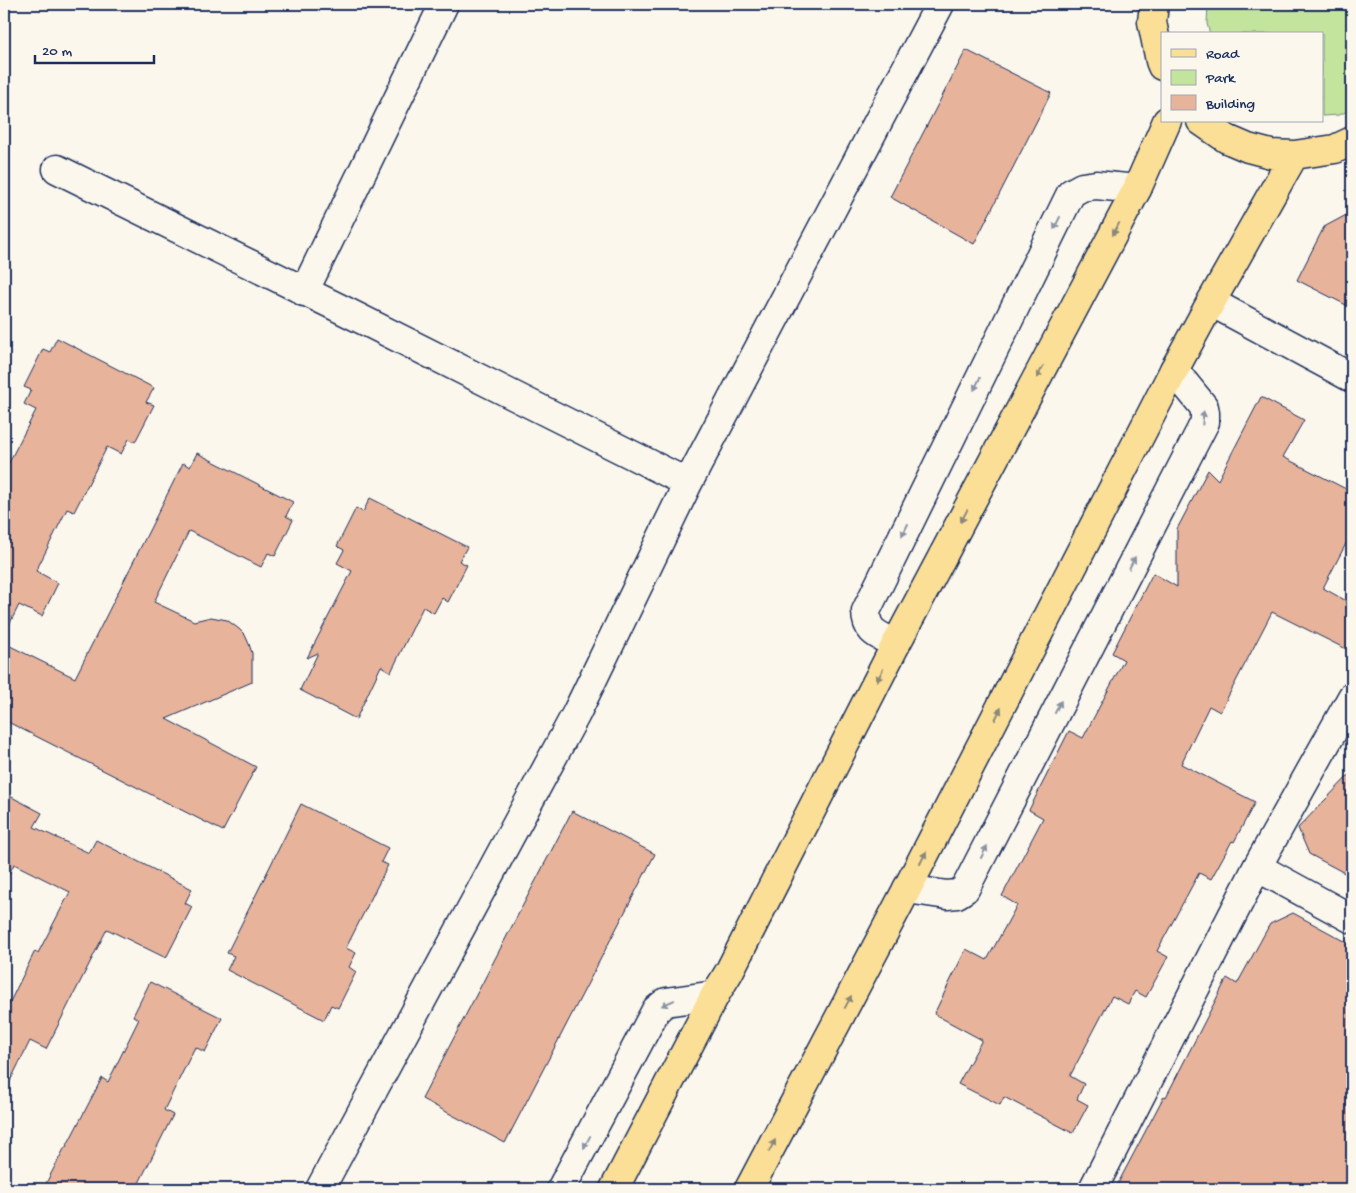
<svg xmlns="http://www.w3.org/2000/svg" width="1356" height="1193" font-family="'Gochi Hand',sans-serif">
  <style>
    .green { fill: #c3e49d; stroke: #6f8a7e }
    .building { fill: #e8b39b; stroke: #1b2f5e }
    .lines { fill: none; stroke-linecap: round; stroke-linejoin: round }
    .minor-casing { stroke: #1b2f5e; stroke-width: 31 }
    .major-casing { stroke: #1b2f5e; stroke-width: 31 }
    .minor { stroke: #fbf7ec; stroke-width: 28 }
    .major { stroke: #fbdf96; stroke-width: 28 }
    .oneway { fill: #8b93a5 }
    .oneway2 { fill: #8b877a }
  </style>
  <rect width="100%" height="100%" fill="#fbf7ec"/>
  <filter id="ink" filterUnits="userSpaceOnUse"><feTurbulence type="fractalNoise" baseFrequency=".02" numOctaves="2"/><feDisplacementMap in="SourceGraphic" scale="10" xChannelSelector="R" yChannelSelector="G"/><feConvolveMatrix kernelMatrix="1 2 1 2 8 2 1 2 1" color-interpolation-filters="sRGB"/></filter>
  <g filter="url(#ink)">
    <path class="green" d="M 1208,4 L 1352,4 L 1352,109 L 1339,115 L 1322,116 L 1322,34 L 1210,34 L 1207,24 Z"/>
    <path class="building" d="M 966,50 L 1051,93 L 974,244 L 890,197 Z
      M 1352,212 L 1352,308 L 1297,280 L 1324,227 Z
      M 57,338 L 154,388 L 146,402 L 154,405 L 135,442 L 129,439 L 121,454 L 107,447 L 74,512 L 67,509 L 36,571 L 58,583 L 42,616 L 19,605 L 4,635 L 4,472 L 36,410 L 24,404 L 31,390 L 24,387 L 43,349 L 50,352 Z
      M 1261,397 L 1304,420 L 1283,457 L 1352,492 L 1352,532 L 1323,588 L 1352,604 L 1352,652 L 1272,612 L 1220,712 L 1209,706 L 1181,764 L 1255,802 L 1234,842 L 1232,841 L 1211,879 L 1199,873 L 1157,951 L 1168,957 L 1146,997 L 1135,991 L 1128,1004 L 1112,996 L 1070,1076 L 1084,1084 L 1077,1099 L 1088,1105 L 1073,1133 L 1004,1097 L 1000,1105 L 958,1084 L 982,1040 L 934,1014 L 966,949 L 987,960 L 1017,905 L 1002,896 L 1043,818 L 1029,810 L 1069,731 L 1083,738 L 1124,660 L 1112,653 L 1153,573 L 1177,587 L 1177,529 L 1208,470 L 1218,480 Z
      M 197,453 L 293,502 L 286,516 L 293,520 L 275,556 L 268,553 L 261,567 L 189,531 L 154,602 L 194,621 L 211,617 L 227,620 L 239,629 L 245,635 L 249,644 L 252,653 L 252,682 L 166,719 L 256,767 L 223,831 L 4,720 L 4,643 L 75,678 L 183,463 L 190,467 Z
      M 370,498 L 467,547 L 459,561 L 467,565 L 448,602 L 442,598 L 434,613 L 423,607 L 391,672 L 381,666 L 356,719 L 300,690 L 318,653 L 307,658 L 352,571 L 337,563 L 344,550 L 337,546 L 356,508 L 363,512 Z
      M 1352,772 L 1352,877 L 1309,854 L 1298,828 Z
      M 4,793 L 42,813 L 34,827 L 89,853 L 96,840 L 192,889 L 185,903 L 192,907 L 166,958 L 107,929 L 46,1049 L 30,1041 L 4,1093 L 4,1014 L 35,951 L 38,953 L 70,892 L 14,864 L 4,884 Z
      M 301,804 L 388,848 L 381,862 L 388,865 L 346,948 L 356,953 L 349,967 L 356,972 L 338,1008 L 331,1005 L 324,1020 L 227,970 L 234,956 L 227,953 Z
      M 572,811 L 655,854 L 505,1143 L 422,1099 Z
      M 1293,913 L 1352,945 L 1352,1172 L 1343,1189 L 1115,1189 L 1164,1096 L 1166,1097 L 1227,978 L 1237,984 L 1270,924 Z
      M 150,982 L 222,1018 L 205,1052 L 195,1047 L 164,1110 L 173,1115 L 136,1189 L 43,1189 L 65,1147 L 66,1147 L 102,1078 L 108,1082 L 139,1019 L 133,1016 Z"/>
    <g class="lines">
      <defs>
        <path id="minor" d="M 57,169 L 339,308 L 688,483
          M 304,292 L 444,4
          M 1211,302 L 1352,378
          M 896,644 C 879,635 866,633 866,611 L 1071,193 L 1082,187 L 1096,185 L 1137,189
          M 1257,867 L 1352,919
          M 907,889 L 947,895 L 957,894 L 965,889 L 1205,422 L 1205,413 L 1204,407 L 1174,370
          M 320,1189 L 576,714 L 688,483 L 940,4
          M 561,1189 L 656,1010 L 666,1002 L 715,995
          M 1093,1189 L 1257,867 L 1352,697"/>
        <path id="major" d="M 1154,4 L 1152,22 L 1160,61 L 1162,66
          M 1201,121 L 1227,139 L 1248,148 L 1271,154 L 1294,155 L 1335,149 L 1352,141
          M 614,1189 L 715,995 L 729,972 L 896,644 L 1137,189 L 1167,121
          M 749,1189 L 907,889 L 1174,370 L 1211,302 L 1294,155"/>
      </defs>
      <use href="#minor" class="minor-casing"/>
      <use href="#major" class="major-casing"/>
      <use href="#minor" class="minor"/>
      <use href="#major" class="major"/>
    </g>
    <defs><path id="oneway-solid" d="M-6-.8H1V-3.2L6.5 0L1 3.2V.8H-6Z" transform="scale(1.25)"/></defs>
    <g class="oneway">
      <use href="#oneway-solid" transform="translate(1057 223) rotate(116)"/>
      <use href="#oneway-solid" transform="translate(977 384) rotate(116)"/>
      <use href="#oneway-solid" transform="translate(1203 418) rotate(-84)"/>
      <use href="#oneway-solid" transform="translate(905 530) rotate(116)"/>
      <use href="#oneway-solid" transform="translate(1132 563) rotate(-63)"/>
      <use href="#oneway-solid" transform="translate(1058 707) rotate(-63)"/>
      <use href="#oneway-solid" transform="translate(984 852) rotate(-63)"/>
      <use href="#oneway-solid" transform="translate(668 1003) rotate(156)"/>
      <use href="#oneway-solid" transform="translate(587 1142) rotate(118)"/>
    </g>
    <g class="oneway2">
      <use href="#oneway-solid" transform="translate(1116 229) rotate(118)"/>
      <use href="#oneway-solid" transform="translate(1040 372) rotate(118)"/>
      <use href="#oneway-solid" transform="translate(964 516) rotate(118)"/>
      <use href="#oneway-solid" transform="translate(880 675) rotate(117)"/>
      <use href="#oneway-solid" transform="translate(998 714) rotate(-63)"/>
      <use href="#oneway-solid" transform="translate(923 858) rotate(-63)"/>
      <use href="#oneway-solid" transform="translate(848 1002) rotate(-62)"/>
      <use href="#oneway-solid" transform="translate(772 1146) rotate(-62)"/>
    </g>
  </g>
  <rect width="1356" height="1193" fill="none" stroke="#fbf7ec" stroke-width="20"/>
  <rect x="10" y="10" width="1336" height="1173" fill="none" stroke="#1b2f5e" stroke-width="2" filter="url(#ink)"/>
  <rect x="1161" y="32" width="162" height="90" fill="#fbf7ec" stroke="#a1a7b3"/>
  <rect x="1171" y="49" width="25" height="8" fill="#fbdf96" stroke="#a1a7b3"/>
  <text x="1206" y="58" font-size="15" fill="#1b2f5e">Road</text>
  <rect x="1171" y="70" width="25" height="15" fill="#c3e49d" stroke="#a1a7b3"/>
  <text x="1206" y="82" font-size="15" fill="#1b2f5e">Park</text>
  <rect x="1171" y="95" width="25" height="15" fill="#e8b39b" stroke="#a1a7b3"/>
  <text x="1206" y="108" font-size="15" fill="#1b2f5e">Building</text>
  <path d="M35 55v8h119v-8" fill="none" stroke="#1b2f5e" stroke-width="2.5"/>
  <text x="42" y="55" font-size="15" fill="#1b2f5e" stroke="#fbf7ec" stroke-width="4" paint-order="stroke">20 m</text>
</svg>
